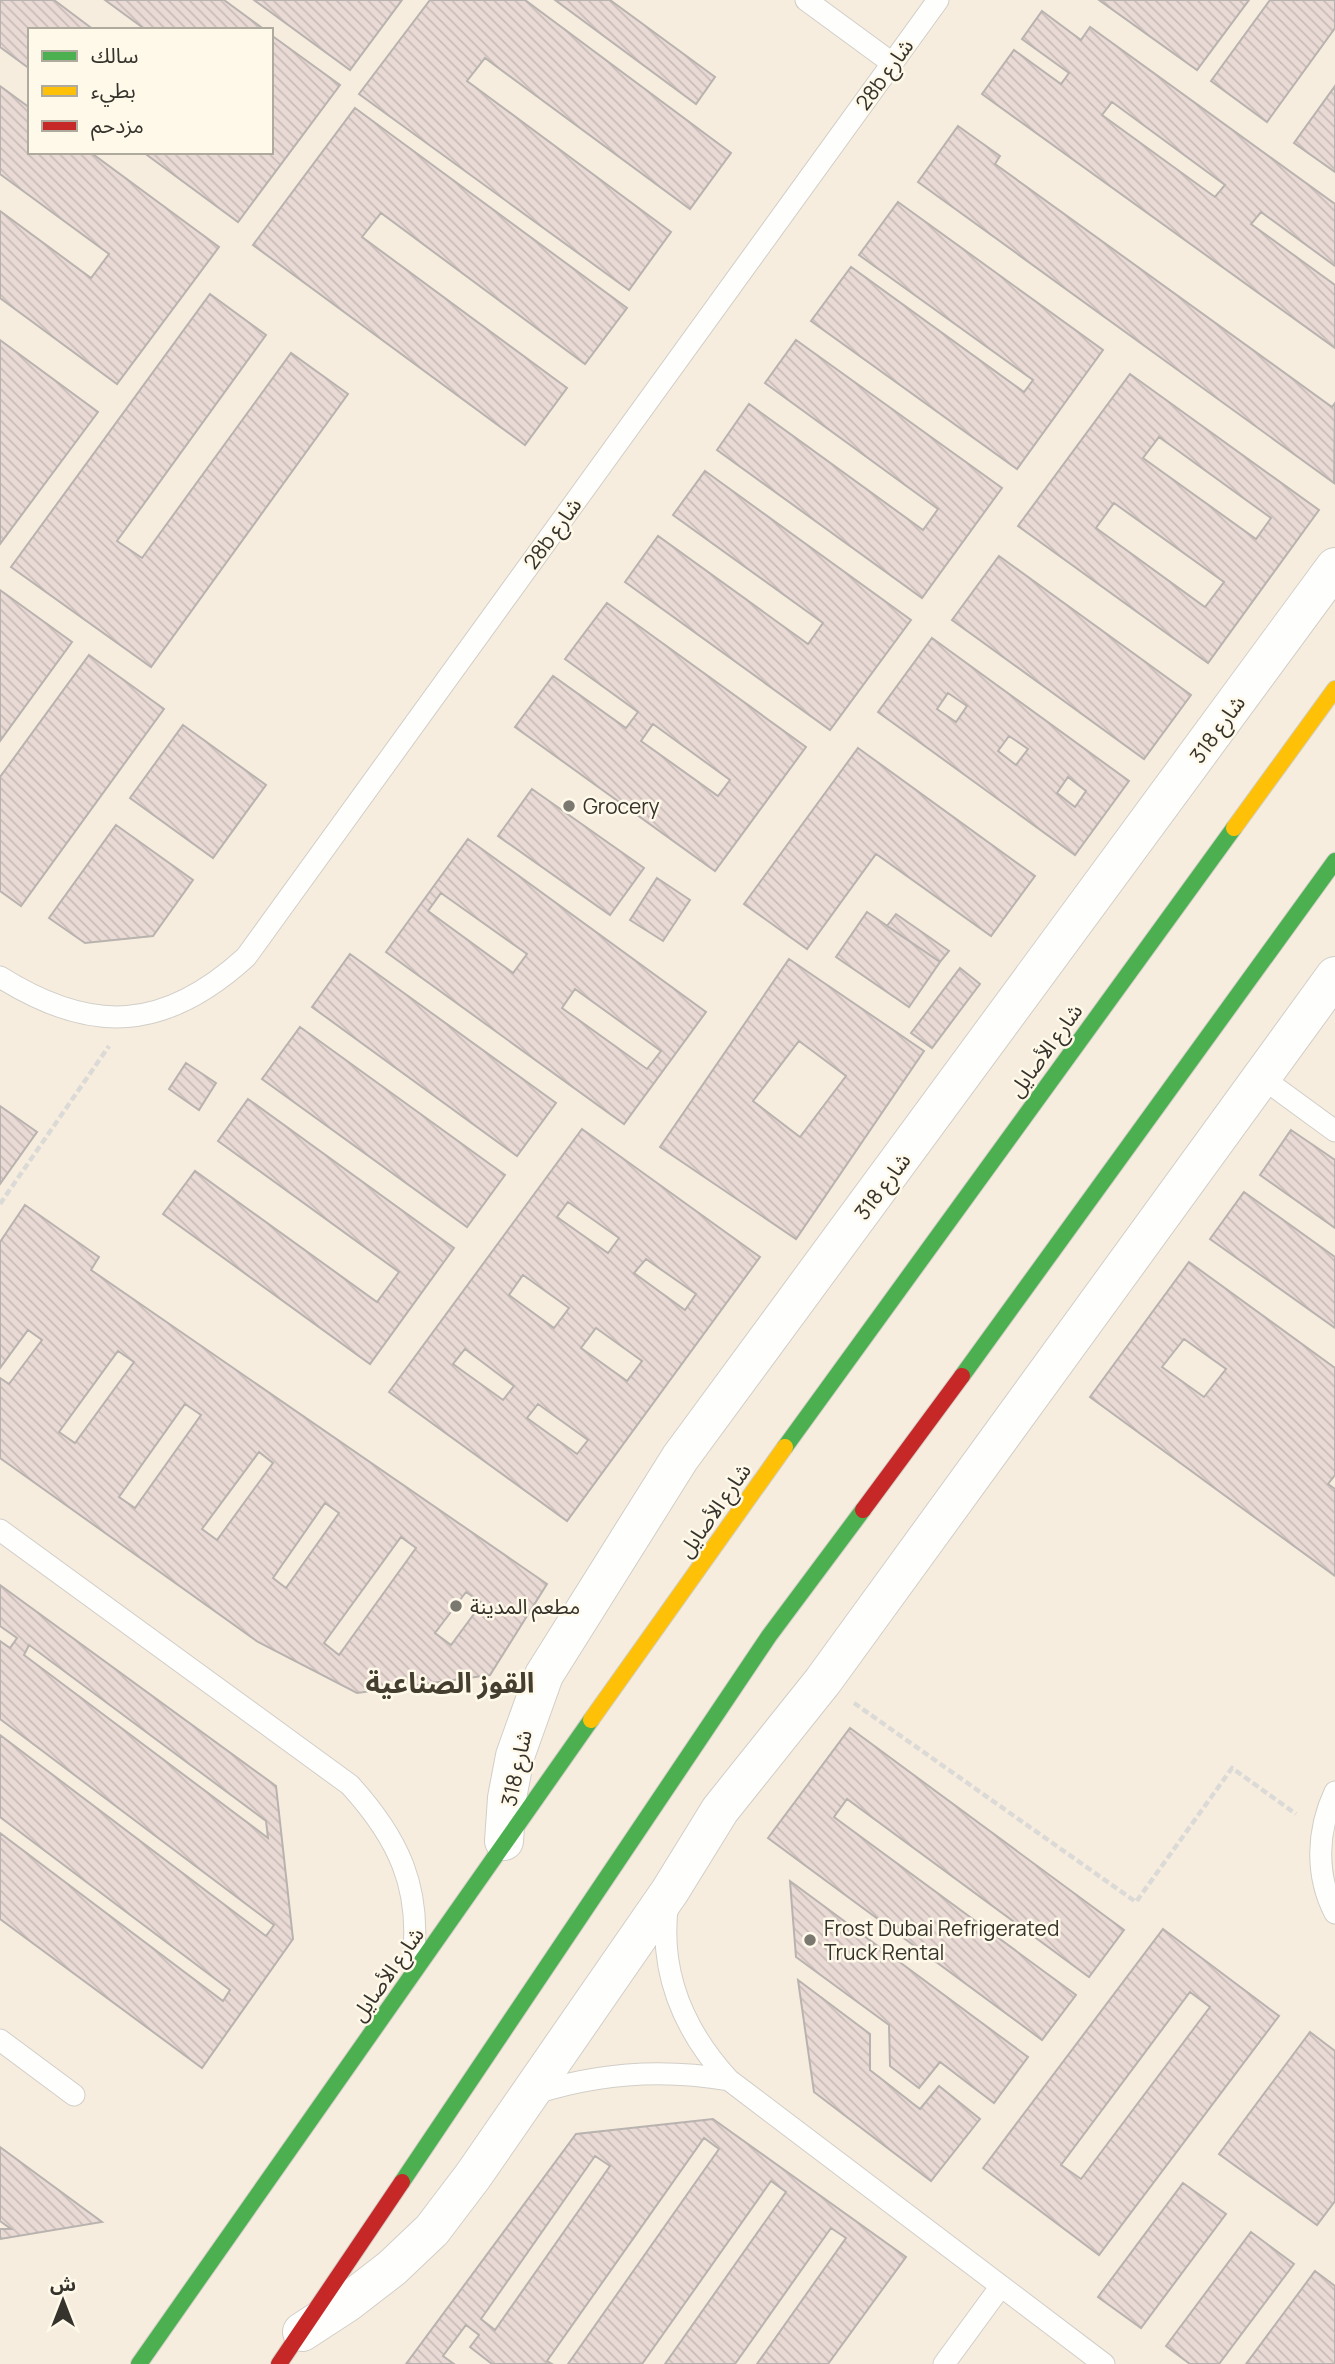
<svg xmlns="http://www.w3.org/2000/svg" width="1335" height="2364" font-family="Manrope,'Noto Sans Arabic',sans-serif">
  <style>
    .industrial { fill: #f7eddf; fill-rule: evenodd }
    .building { fill: url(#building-back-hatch); stroke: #b9b3af; stroke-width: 2; fill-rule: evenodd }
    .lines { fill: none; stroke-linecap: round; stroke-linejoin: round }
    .lane-casing { stroke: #d1cec7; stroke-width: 23 }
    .street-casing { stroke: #d1cec7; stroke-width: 40 }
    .fast-casing { stroke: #d1cec7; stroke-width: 18 }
    .slow-casing { stroke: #d1cec7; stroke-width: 18 }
    .jam-casing { stroke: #d1cec7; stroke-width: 18 }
    .path { stroke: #dbdad7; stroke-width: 4.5; stroke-dasharray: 7 3.5; stroke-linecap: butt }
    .lane { stroke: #fefefd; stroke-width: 21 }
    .street { stroke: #fefefd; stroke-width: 38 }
    .fast { stroke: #4caf50; stroke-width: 16 }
    .slow { stroke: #ffc107; stroke-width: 16 }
    .jam { stroke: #c62828; stroke-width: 16 }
    .poi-dot { fill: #7b7870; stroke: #fff9ea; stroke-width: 2.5 }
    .labels { text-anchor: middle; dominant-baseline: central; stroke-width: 5; stroke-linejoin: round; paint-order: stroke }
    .street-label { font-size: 21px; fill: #36332c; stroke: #fff9ea }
    .poi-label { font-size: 21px; fill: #36332c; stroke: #fff9ea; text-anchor: start }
    .district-label { font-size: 28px; font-weight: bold; fill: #433e2f; stroke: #fff9ea }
  </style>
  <defs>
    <pattern id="building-back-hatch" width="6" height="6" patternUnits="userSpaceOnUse" patternTransform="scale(1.75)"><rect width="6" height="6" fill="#eadad5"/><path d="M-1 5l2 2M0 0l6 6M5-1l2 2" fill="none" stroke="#c9bcb7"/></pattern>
  </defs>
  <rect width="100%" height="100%" fill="#faf7ef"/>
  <path class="industrial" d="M 0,0 L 1335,0 L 1335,2364 L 0,2364 ZM 30,30 L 271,30 L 271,152 L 30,152 Z"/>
  <path class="building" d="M 0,0 L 54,0 L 94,30 L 30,30 L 30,69 L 0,47 Z
    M 105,0 L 224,0 L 265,30 L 146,30 Z
    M 254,0 L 402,0 L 350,70 Z
    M 430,0 L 525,0 L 731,153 L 690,209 L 485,58 L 467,81 L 671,232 L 629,290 L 359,94 Z
    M 555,0 L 610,0 L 715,77 L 696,104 Z
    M 1099,0 L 1249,0 L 1197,70 Z
    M 1270,0 L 1335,0 L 1335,28 L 1267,122 L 1211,81 Z
    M 1042,11 L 1081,40 L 1090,27 L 1335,204 L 1335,266 L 1261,212 L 1251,224 L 1335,285 L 1335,348 L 982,94 L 1014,50 L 1061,84 L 1069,73 L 1022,39 ZM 1112,102 L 1225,185 L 1215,197 L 1102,115 Z
    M 271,35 L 340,85 L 238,222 L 143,152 L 271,152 Z
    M 0,86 L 30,108 L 30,152 L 90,152 L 219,247 L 117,384 L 0,298 L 0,211 L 91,278 L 109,254 L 0,174 Z
    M 1335,86 L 1335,172 L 1294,143 Z
    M 355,108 L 627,308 L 585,364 L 381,213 L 362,237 L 567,388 L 525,445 L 253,245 Z
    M 958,126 L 1000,156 L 995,164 L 1332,407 L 1335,403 L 1334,483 L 918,182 Z
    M 898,202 L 1103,350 L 1017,469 L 811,321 L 851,267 L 1024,392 L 1033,380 L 859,255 Z
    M 210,294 L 266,335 L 117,541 L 142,558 L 291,353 L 348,394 L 151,667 L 11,567 Z
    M 0,340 L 98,412 L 0,544 Z
    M 796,340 L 1002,488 L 922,598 L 717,450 L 749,404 L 923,530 L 938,509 L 765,383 Z
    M 1130,374 L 1319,510 L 1208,663 L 1018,526 ZM 1159,437 L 1271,518 L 1256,539 L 1143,458 ZM 1114,503 L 1224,582 L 1205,607 L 1096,528 Z
    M 705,471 L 911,620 L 830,730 L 625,582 L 658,536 L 808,644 L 823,623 L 673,515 Z
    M 999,556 L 1191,695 L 1144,759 L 952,620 Z
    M 0,590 L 72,642 L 0,741 Z
    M 607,603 L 806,747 L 715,871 L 515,727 L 553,676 L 626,728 L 638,712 L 565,659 ZM 653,724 L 730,780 L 718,796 L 641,741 Z
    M 932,638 L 1129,781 L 1075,855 L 878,712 ZM 948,693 L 967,706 L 956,722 L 937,709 ZM 1009,736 L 1028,749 L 1016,765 L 998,751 ZM 1068,777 L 1086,791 L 1075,807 L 1057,793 Z
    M 89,655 L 164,709 L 21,906 L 0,891 L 0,777 Z
    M 183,725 L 266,785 L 213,858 L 130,798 Z
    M 858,748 L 1035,876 L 991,936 L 876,854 L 807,949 L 744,904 Z
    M 532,789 L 644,868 L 610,915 L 498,836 Z
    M 116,825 L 193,880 L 153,936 L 85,943 L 49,918 Z
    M 468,839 L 706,1012 L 624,1124 L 386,952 ZM 441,893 L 527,954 L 513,973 L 428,911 ZM 575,989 L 661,1051 L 647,1069 L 562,1008 Z
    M 657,878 L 690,900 L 663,941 L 630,920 Z
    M 867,912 L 940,962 L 909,1007 L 836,957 Z
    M 896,914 L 949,951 L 940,962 L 887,926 Z
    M 350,954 L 556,1103 L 517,1156 L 312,1007 Z
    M 789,959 L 924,1051 L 796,1239 L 660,1147 ZM 799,1041 L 846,1076 L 800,1137 L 753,1101 Z
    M 960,968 L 980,984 L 932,1048 L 911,1033 Z
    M 300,1027 L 505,1175 L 467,1227 L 262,1079 Z
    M 186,1063 L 216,1083 L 199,1110 L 169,1089 Z
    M 248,1099 L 454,1248 L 370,1364 L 163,1214 L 195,1171 L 377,1302 L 399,1272 L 218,1141 Z
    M 0,1106 L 37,1132 L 0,1184 Z
    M 582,1129 L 760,1257 L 567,1521 L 389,1392 ZM 568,1202 L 619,1238 L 608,1253 L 557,1217 ZM 646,1259 L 696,1294 L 685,1310 L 634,1273 ZM 523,1275 L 569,1308 L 554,1328 L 509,1295 ZM 596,1328 L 642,1361 L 627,1381 L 581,1348 ZM 465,1349 L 514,1386 L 503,1400 L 453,1364 ZM 538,1404 L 588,1440 L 577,1454 L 527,1418 Z
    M 1291,1130 L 1335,1160 L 1335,1228 L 1260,1175 Z
    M 1244,1192 L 1335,1257 L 1335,1328 L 1210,1239 Z
    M 25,1205 L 99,1257 L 91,1270 L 547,1584 L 490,1675 L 357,1693 L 258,1642 L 0,1458 L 0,1378 L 9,1384 L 42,1340 L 28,1330 L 0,1368 L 0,1242 ZM 118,1351 L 134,1362 L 75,1443 L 59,1432 ZM 185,1404 L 201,1415 L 135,1508 L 119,1497 ZM 259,1452 L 273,1463 L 217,1540 L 202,1529 ZM 325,1503 L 339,1513 L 286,1588 L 273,1578 ZM 401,1537 L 416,1548 L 339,1655 L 324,1643 ZM 466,1592 L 482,1603 L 451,1645 L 435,1633 Z
    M 1189,1262 L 1335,1368 L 1335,1475 L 1328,1484 L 1335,1489 L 1335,1576 L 1090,1397 ZM 1184,1339 L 1226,1369 L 1204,1397 L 1162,1367 Z
    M 0,1585 L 276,1786 L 293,1939 L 202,2068 L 0,1919 L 0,1833 L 223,2001 L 230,1990 L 0,1817 L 0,1735 L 266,1936 L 274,1925 L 0,1719 L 0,1641 L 10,1648 L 17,1638 L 0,1626 ZM 29,1645 L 266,1821 L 268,1838 L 24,1655 Z
    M 850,1728 L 1124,1930 L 1089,1977 L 847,1799 L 834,1817 L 1076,1995 L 1042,2040 L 768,1838 Z
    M 790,1881 L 1028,2057 L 994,2103 L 940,2062 L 919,2088 L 890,2066 L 889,2025 L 796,1957 Z
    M 1163,1929 L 1279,2016 L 1099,2255 L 983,2168 ZM 1190,1992 L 1210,2007 L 1081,2179 L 1061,2165 Z
    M 798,1980 L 870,2034 L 870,2070 L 920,2109 L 939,2086 L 980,2119 L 931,2181 L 814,2092 Z
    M 1310,2032 L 1335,2051 L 1335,2201 L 1317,2225 L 1219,2154 Z
    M 713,2119 L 906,2257 L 828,2364 L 757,2364 L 846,2238 L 831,2228 L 735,2364 L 665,2364 L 786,2192 L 771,2181 L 642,2364 L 568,2364 L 719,2149 L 704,2138 L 547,2361 L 552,2364 L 492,2364 L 470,2347 L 479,2335 L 466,2325 L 443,2356 L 454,2364 L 406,2364 L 576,2134 ZM 595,2156 L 610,2166 L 495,2330 L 481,2319 Z
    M 0,2147 L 102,2222 L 0,2239 L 0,2229 L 11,2229 L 0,2221 Z
    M 1183,2183 L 1226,2214 L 1141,2328 L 1098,2297 Z
    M 1251,2232 L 1294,2264 L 1219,2364 L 1190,2364 L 1166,2346 Z
    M 1315,2271 L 1335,2286 L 1335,2364 L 1246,2364 Z"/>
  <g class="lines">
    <defs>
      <path id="lane" d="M 806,0 L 892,63
        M 0,977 C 92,1035 165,1031 246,957 L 938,0
        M 1261,1077 L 1335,1131
        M 0,1530 L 350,1785 C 398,1838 422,1887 413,1961
        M 1335,1792 C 1317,1830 1315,1875 1335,1913
        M 668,1902 C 658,1970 683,2030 729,2080 L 1104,2364
        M 0,2040 L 74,2095
        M 533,2094 C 598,2073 661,2068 729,2080
        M 944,2364 L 1001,2286"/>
      <path id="street" d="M 504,1841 L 507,1798 L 515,1756 L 544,1675 L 680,1458 L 1335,567
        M 302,2332 L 348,2302 L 392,2268 L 432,2230 L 473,2176 L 670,1891 L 720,1810 L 823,1681 L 1335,976"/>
      <path id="fast" d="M 962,1376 L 1335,861
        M 785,1447 L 1234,828
        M 402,2182 L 769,1636 L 863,1510
        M 139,2364 L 591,1720"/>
      <path id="slow" d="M 1234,828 L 1335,689
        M 591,1720 L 785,1447"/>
      <path id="jam" d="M 863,1510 L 962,1376
        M 279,2364 L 402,2182"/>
    </defs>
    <use href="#lane" class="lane-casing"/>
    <use href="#street" class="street-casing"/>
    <use href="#fast" class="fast-casing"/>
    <use href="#slow" class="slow-casing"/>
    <use href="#jam" class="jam-casing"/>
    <path class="path" d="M 0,1204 L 109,1046
      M 854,1703 L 1136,1902 L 1232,1768 L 1296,1814"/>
    <use href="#lane" class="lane"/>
    <use href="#street" class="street"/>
    <use href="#fast" class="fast"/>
    <use href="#slow" class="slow"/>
    <use href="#jam" class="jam"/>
  </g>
  <g class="poi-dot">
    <circle cx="569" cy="806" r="7"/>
    <circle cx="456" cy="1606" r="7"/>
    <circle cx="810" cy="1940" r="7"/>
  </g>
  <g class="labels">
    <g class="street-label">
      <text transform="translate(884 74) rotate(-54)">28b شارع</text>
      <text transform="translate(552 533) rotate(-54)">28b شارع</text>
      <text transform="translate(1217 729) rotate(-54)">شارع 318</text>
      <text transform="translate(1045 1050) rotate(-54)">شارع الأصايل</text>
      <text transform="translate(882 1186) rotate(-53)">شارع 318</text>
      <text transform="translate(714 1510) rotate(-55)">شارع الأصايل</text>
      <text transform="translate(516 1768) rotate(-78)">شارع 318</text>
      <text transform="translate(387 1974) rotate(-55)">شارع الأصايل</text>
    </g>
    <g class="poi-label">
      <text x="583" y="806">Grocery</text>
      <text x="470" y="1606">مطعم المدينة</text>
      <text x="824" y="1928">Frost Dubai Refrigerated<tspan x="824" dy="24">Truck Rental</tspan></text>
    </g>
    <g class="district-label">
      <text x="450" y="1682">القوز الصناعية</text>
    </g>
  </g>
  <rect x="28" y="28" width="245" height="126" fill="#fff9ea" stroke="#afaa9e" stroke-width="2"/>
  <rect x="42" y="51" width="35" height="10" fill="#4caf50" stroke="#afaa9e" stroke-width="2"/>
  <text x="91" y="63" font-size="21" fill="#36332c">سالك</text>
  <rect x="42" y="86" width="35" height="10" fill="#ffc107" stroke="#afaa9e" stroke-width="2"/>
  <text x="91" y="98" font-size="21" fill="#36332c">بطيء</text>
  <rect x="42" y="121" width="35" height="10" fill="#c62828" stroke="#afaa9e" stroke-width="2"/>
  <text x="91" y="133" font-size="21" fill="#36332c">مزدحم</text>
  <g transform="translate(63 2301)" stroke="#fff9ea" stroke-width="5" paint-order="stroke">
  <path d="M0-5L12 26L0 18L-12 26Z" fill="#36332c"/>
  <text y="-10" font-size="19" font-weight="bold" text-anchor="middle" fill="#36332c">ش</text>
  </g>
</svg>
